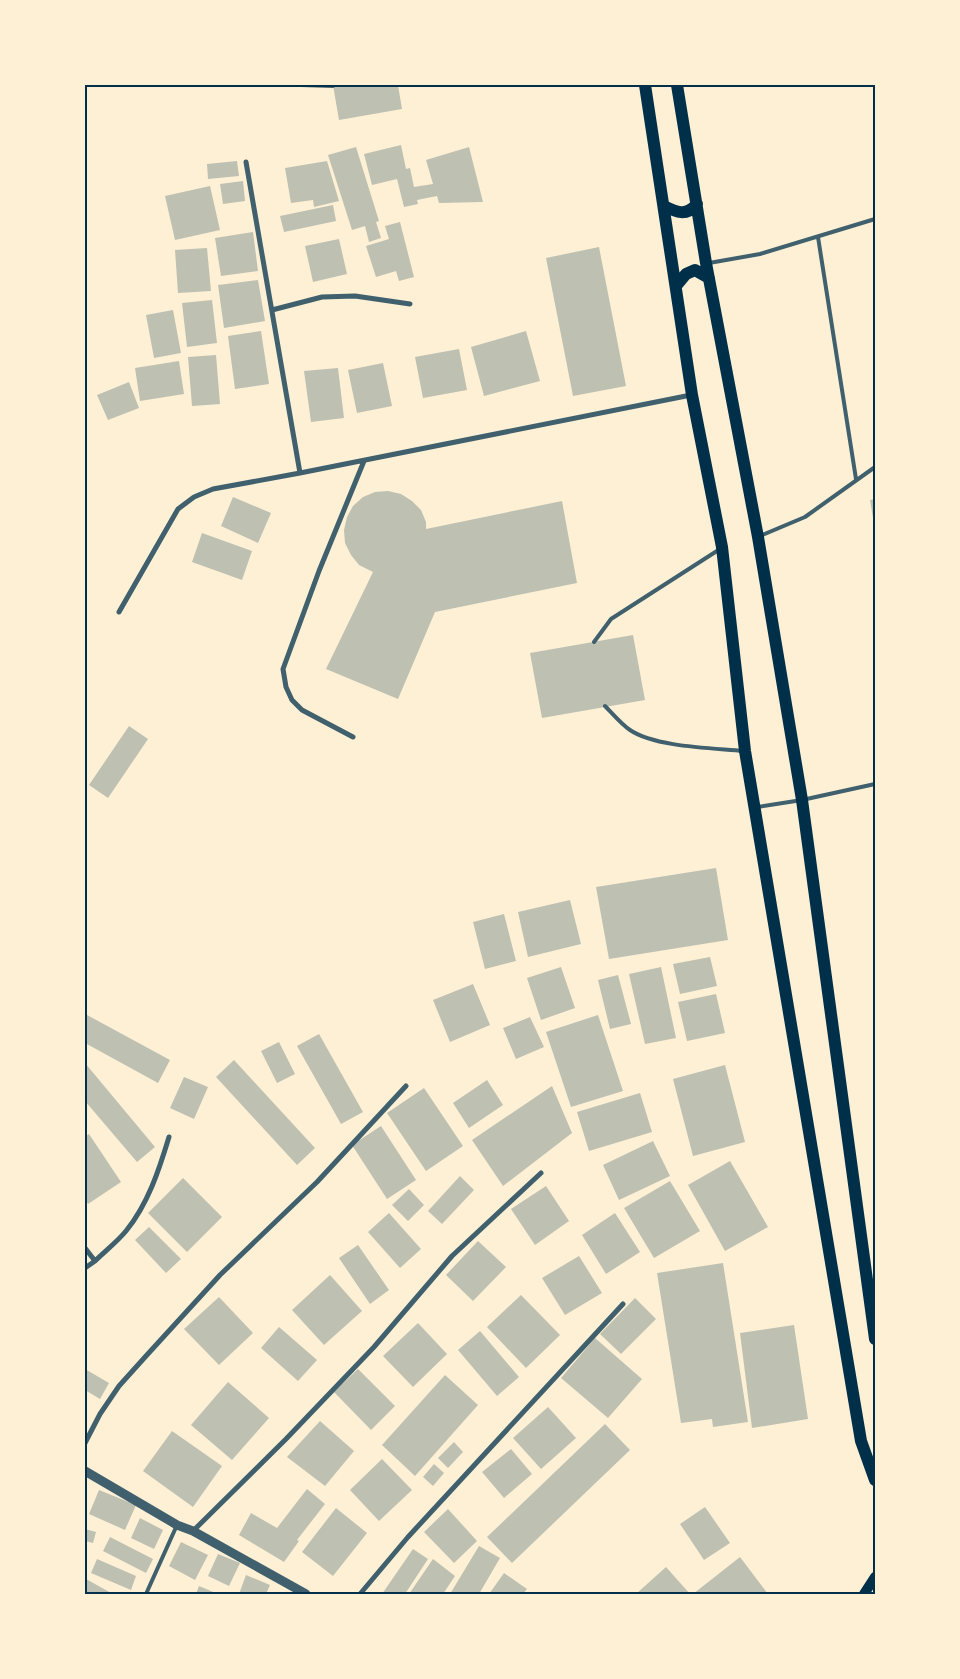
<svg xmlns="http://www.w3.org/2000/svg" width="960" height="1679" font-family="Literata,serif">
  <style>
    .building { fill: #bec0b2 }
    .lines { fill: none; stroke-linecap: round; stroke-linejoin: round }
    .service { stroke: #3f606c; stroke-width: 4 }
    .minor { stroke: #3f606c; stroke-width: 5 }
    .tertiary { stroke: #3f606c; stroke-width: 9 }
    .secondary { stroke: #003049; stroke-width: 10 }
    .primary { stroke: #003049; stroke-width: 12 }
    .neatline { fill: none; stroke: #003049; stroke-width: 2 }
  </style>
  <rect width="100%" height="100%" fill="#fdf0d5"/>
  <path class="building" d="M 333,85 L 398,85 L 402,109 L 339,120 Z
    M 401,145 L 406,169 L 410,168 L 414,187 L 433,184 L 426,160 L 469,147 L 483,202 L 439,203 L 437,196 L 417,200 L 418,204 L 404,207 L 397,179 L 372,185 L 364,154 Z
    M 356,147 L 379,221 L 376,222 L 381,238 L 369,242 L 365,226 L 352,230 L 328,155 Z
    M 237,161 L 239,176 L 208,179 L 207,164 Z
    M 327,161 L 339,201 L 314,207 L 313,200 L 291,203 L 285,168 Z
    M 243,181 L 245,201 L 223,204 L 220,184 Z
    M 210,186 L 220,230 L 175,240 L 165,196 Z
    M 333,205 L 336,221 L 284,232 L 280,216 Z
    M 400,222 L 414,277 L 399,281 L 396,271 L 376,277 L 366,246 L 389,239 L 385,226 Z
    M 253,232 L 258,271 L 221,276 L 215,238 Z
    M 339,239 L 347,274 L 313,282 L 305,246 Z
    M 599,247 L 626,386 L 573,396 L 546,258 Z
    M 207,248 L 211,291 L 178,293 L 175,250 Z
    M 258,280 L 265,321 L 224,328 L 218,285 Z
    M 212,300 L 217,343 L 187,347 L 182,303 Z
    M 173,310 L 181,353 L 154,358 L 146,315 Z
    M 261,331 L 269,384 L 235,389 L 228,336 Z
    M 526,331 L 540,381 L 484,396 L 471,347 Z
    M 459,349 L 467,390 L 423,398 L 415,357 Z
    M 216,355 L 220,404 L 192,406 L 188,357 Z
    M 179,361 L 184,394 L 140,401 L 135,368 Z
    M 383,363 L 392,406 L 357,413 L 348,370 Z
    M 338,368 L 344,418 L 311,422 L 304,371 Z
    M 129,382 L 139,408 L 108,420 L 97,395 Z
    M 388,491 L 401,494 L 412,501 L 421,510 L 426,522 L 426,529 L 562,501 L 577,583 L 435,612 L 398,699 L 326,669 L 373,572 L 359,565 L 351,555 L 345,543 L 344,530 L 347,517 L 353,506 L 363,497 L 375,492 Z
    M 233,497 L 271,513 L 258,543 L 221,526 Z
    M 875,499 L 875,523 L 874,524 L 870,500 Z
    M 202,533 L 252,551 L 242,580 L 192,562 Z
    M 633,635 L 645,700 L 542,718 L 530,653 Z
    M 129,726 L 148,739 L 108,798 L 89,785 Z
    M 716,868 L 728,940 L 609,959 L 596,887 Z
    M 570,900 L 581,944 L 528,957 L 518,912 Z
    M 504,914 L 516,961 L 485,969 L 473,922 Z
    M 710,957 L 717,986 L 680,994 L 673,964 Z
    M 561,967 L 575,1008 L 541,1020 L 527,978 Z
    M 661,967 L 676,1038 L 645,1044 L 629,974 Z
    M 618,975 L 631,1024 L 610,1029 L 598,980 Z
    M 473,984 L 490,1025 L 450,1042 L 433,1000 Z
    M 716,994 L 725,1033 L 687,1041 L 678,1002 Z
    M 87,1015 L 170,1060 L 158,1083 L 85,1043 L 85,1020 Z
    M 598,1015 L 623,1091 L 571,1107 L 546,1032 Z
    M 530,1017 L 544,1047 L 516,1059 L 503,1028 Z
    M 319,1034 L 363,1112 L 341,1124 L 297,1046 Z
    M 279,1042 L 295,1074 L 277,1083 L 261,1051 Z
    M 234,1060 L 315,1148 L 297,1165 L 216,1077 Z
    M 85,1063 L 155,1147 L 137,1162 L 85,1101 Z
    M 725,1065 L 745,1142 L 693,1156 L 673,1079 Z
    M 184,1077 L 208,1087 L 194,1119 L 170,1108 Z
    M 487,1080 L 503,1105 L 469,1128 L 453,1103 Z
    M 552,1086 L 572,1133 L 503,1186 L 472,1140 Z
    M 424,1088 L 463,1146 L 426,1171 L 387,1113 Z
    M 640,1093 L 652,1132 L 589,1151 L 577,1112 Z
    M 381,1126 L 416,1180 L 387,1199 L 352,1145 Z
    M 89,1134 L 121,1182 L 88,1204 L 85,1199 L 85,1137 Z
    M 653,1141 L 670,1176 L 619,1200 L 603,1165 Z
    M 730,1161 L 768,1227 L 725,1251 L 688,1185 Z
    M 460,1176 L 474,1190 L 442,1224 L 428,1211 Z
    M 183,1178 L 222,1217 L 187,1252 L 148,1213 Z
    M 670,1181 L 700,1231 L 654,1258 L 624,1208 Z
    M 546,1186 L 569,1221 L 535,1245 L 511,1209 Z
    M 409,1189 L 424,1205 L 408,1221 L 392,1205 Z
    M 389,1213 L 421,1249 L 400,1268 L 368,1232 Z
    M 615,1213 L 640,1252 L 606,1274 L 582,1235 Z
    M 149,1227 L 181,1259 L 166,1273 L 135,1240 Z
    M 478,1241 L 506,1267 L 473,1301 L 446,1275 Z
    M 358,1245 L 389,1290 L 370,1304 L 339,1258 Z
    M 579,1256 L 602,1293 L 565,1315 L 542,1278 Z
    M 723,1263 L 748,1422 L 713,1427 L 712,1419 L 681,1423 L 657,1273 Z
    M 330,1275 L 362,1311 L 324,1345 L 292,1310 Z
    M 521,1295 L 560,1335 L 526,1368 L 487,1327 Z
    M 219,1297 L 253,1333 L 219,1365 L 184,1329 Z
    M 635,1298 L 656,1319 L 621,1354 L 600,1334 Z
    M 418,1323 L 447,1354 L 413,1387 L 383,1356 Z
    M 794,1325 L 808,1419 L 752,1428 L 740,1333 Z
    M 279,1327 L 317,1360 L 298,1381 L 261,1348 Z
    M 480,1331 L 519,1377 L 497,1396 L 458,1350 Z
    M 595,1338 L 642,1379 L 608,1418 L 561,1378 Z
    M 85,1369 L 109,1383 L 100,1399 L 85,1390 Z
    M 358,1369 L 395,1406 L 371,1430 L 334,1392 Z
    M 445,1375 L 478,1405 L 415,1476 L 382,1445 Z
    M 228,1382 L 269,1418 L 232,1460 L 191,1425 Z
    M 548,1407 L 576,1438 L 541,1469 L 513,1438 Z
    M 320,1421 L 354,1451 L 325,1486 L 287,1457 Z
    M 605,1424 L 630,1450 L 512,1563 L 487,1537 Z
    M 172,1431 L 222,1466 L 193,1507 L 143,1471 Z
    M 454,1442 L 463,1452 L 448,1468 L 438,1458 Z
    M 511,1449 L 532,1474 L 504,1498 L 482,1472 Z
    M 382,1459 L 412,1490 L 379,1521 L 350,1490 Z
    M 434,1464 L 444,1473 L 433,1486 L 423,1477 Z
    M 307,1489 L 325,1504 L 297,1540 L 299,1541 L 284,1562 L 239,1535 L 251,1513 L 277,1528 Z
    M 99,1490 L 136,1505 L 125,1530 L 89,1514 Z
    M 705,1507 L 730,1543 L 704,1560 L 680,1524 Z
    M 336,1508 L 367,1533 L 333,1576 L 302,1552 Z
    M 448,1509 L 477,1541 L 454,1563 L 424,1532 Z
    M 140,1518 L 163,1530 L 154,1549 L 131,1538 Z
    M 85,1529 L 96,1532 L 93,1543 L 85,1541 Z
    M 110,1537 L 153,1559 L 146,1573 L 103,1551 Z
    M 181,1542 L 208,1555 L 195,1580 L 169,1566 Z
    M 479,1546 L 500,1558 L 479,1594 L 450,1594 Z
    M 413,1549 L 428,1559 L 405,1594 L 382,1594 Z
    M 218,1554 L 240,1563 L 229,1586 L 208,1576 Z
    M 740,1557 L 768,1594 L 693,1594 Z
    M 97,1559 L 136,1576 L 131,1590 L 91,1573 Z
    M 433,1559 L 455,1576 L 443,1594 L 409,1594 Z
    M 666,1567 L 690,1594 L 636,1594 Z
    M 504,1573 L 527,1589 L 523,1594 L 489,1594 Z
    M 246,1575 L 270,1585 L 266,1594 L 239,1594 Z
    M 86,1579 L 113,1594 L 85,1594 Z
    M 199,1586 L 218,1594 L 196,1594 Z"/>
  <g class="lines">
    <path class="service" d="M 301,85 L 333,86
      M 818,237 L 856,479
      M 709,263 L 760,254 L 875,219
      M 760,536 L 805,517 L 875,467
      M 594,642 L 611,619 L 720,549
      M 605,706 C 613,714 621,724 630,730 C 655,747 712,748 743,751
      M 757,807 L 802,800 L 875,784
      M 146,1594 L 177,1525"/>
    <path class="minor" d="M 246,162 L 300,473
      M 272,310 L 322,297 L 355,296 L 410,304
      M 119,612 L 178,509 L 194,497 L 213,489 L 300,473 L 691,395
      M 353,737 L 302,710 L 292,700 L 286,687 L 283,669 L 319,571 L 364,461
      M 85,1248 L 95,1261 L 85,1268
      M 95,1261 C 105,1251 117,1242 126,1231 C 148,1204 159,1170 169,1137
      M 85,1443 L 100,1414 L 119,1386 L 146,1356 L 220,1275 L 317,1182 L 406,1086
      M 193,1531 L 286,1439 L 374,1347 L 452,1256 L 541,1173
      M 360,1594 L 408,1537 L 623,1304"/>
    <path class="tertiary" d="M 85,1471 L 177,1525 L 193,1531 L 306,1594"/>
    <path class="secondary" d="M 864,1594 L 875,1577"/>
    <path class="primary" d="M 645,85 L 692,395 L 722,547 L 745,751 L 861,1441 L 875,1480
      M 677,85 L 706,263 L 758,537 L 802,800 L 875,1339
      M 664,206 C 676,212 686,217 697,204
      M 676,286 L 686,274 L 695,270 L 709,278"/>
  </g>
  <rect width="960" height="1679" fill="none" stroke="#fdf0d5" stroke-width="172"/>
  <rect x="86" y="86" width="788" height="1507" class="neatline"/>
</svg>
